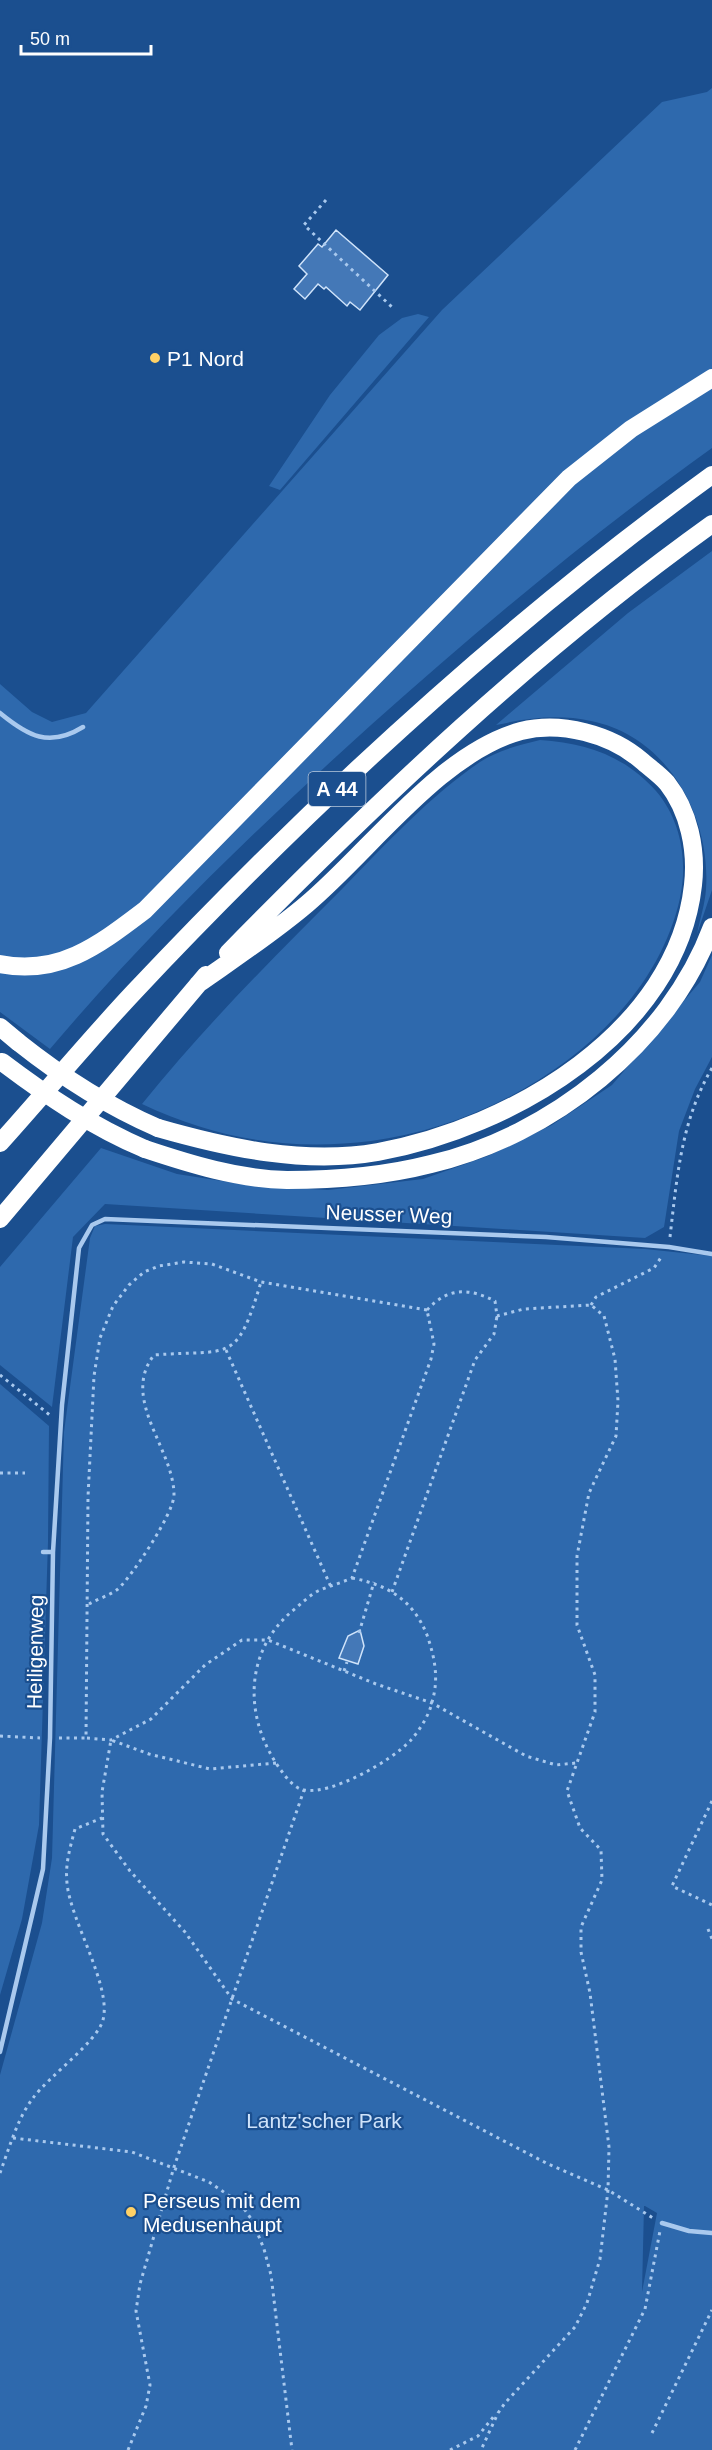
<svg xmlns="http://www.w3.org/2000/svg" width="712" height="2450" font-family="Arial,sans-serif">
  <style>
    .green { fill: #2e69ad; fill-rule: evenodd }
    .building { fill: #4478b7; stroke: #cfe3fa; stroke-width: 1.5 }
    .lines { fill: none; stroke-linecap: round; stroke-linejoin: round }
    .path { stroke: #a9c9ee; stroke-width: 3; stroke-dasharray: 3 4.5; stroke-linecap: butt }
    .service { stroke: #a9c9ee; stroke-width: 4.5 }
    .motorway { stroke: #fff; stroke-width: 18 }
    .motorway-bridge { stroke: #fff; stroke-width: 18 }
    .poi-dot { fill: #ffd166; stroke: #1b4f8f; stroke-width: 2 }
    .labels { text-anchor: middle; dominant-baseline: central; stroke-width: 4.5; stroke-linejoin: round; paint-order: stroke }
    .shield { fill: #1b4f8f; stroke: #bbcadd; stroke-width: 1.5 }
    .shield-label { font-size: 20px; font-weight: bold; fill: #fff }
    .poi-label { font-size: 21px; fill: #fff; stroke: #1b4f8f; text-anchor: start }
    .street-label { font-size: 21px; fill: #fff; stroke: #1b4f8f }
    .park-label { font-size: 21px; fill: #cfe3fa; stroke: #1b4f8f }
  </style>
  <rect width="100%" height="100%" fill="#1b4f8f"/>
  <path class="green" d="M 712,88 L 712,448 C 593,533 481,627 371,725 C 258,827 149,932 50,1049 L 0,1012 L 0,684 L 32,712 L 52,722 L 86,713 L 442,310 L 662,102 L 707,92 Z
    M 418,314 L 429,317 L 280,490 L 269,486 L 330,395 L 379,335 L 402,318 Z
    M 712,551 L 712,890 L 697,934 C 700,919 705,904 706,889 C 711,816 667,736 591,721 C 558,714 528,718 496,725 L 628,613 Z
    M 540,740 C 586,743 625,756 656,791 C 681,820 688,861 680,898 C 651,1031 500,1125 371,1141 C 289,1151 216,1139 142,1104 C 204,1027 273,958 343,888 C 384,846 432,794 480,762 C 498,750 520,745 540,740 Z
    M 712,955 L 712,1057 L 695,1089 L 679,1131 L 664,1227 L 645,1238 L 105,1204 L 73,1237 L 52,1407 L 0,1365 L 0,1267 L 101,1148 L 177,1174 L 254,1186 L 328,1190 L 423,1179 L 488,1156 L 552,1125 L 612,1085 L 700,982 Z
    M 105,1224 L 645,1249 L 712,1256 L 712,2450 L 0,2450 L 0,2075 L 42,1923 L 52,1858 L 64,1432 L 90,1238 L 95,1226 ZM 645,2206 L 657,2213 L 642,2292 L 644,2206 Z
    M 0,1384 L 49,1426 L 48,1542 L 39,1825 L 22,1919 L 0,1995 Z"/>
  <path class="building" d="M 336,230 L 388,275 L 360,310 L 350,302 L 347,306 L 326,287 L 324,289 L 318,284 L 305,299 L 294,289 L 307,274 L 299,266 L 318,244 L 322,247 Z
    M 360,1630 L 364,1646 L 358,1664 L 339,1658 L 348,1636 Z"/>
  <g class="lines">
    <path class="path" d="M 326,200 L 304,225 L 393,308
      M 670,1237 C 677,1177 681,1121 712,1068
      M 591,1305 L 596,1297 L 654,1268 L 662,1256
      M 427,1310 C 448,1287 469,1288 495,1301 L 497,1316 L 524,1309 L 591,1305 L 604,1316 L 615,1359 L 618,1401 L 616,1436 L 589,1493 L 577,1556 L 577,1625 L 595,1675 L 595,1712 L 567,1791 L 580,1828 L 601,1850 L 602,1880 L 581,1927 L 581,1952 L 590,1993 L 609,2147 L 608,2190 L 600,2259 L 587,2303 L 575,2327 L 505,2403 L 498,2413 L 481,2450
      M 427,1310 L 261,1282 L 212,1264 L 184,1262 L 159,1266 L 144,1272 L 129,1285 L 113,1306 L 100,1338 L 94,1376 L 88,1497 L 86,1738 L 111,1740 L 151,1719 L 205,1665 L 242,1640 L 268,1640 L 376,1684 L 432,1703 L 526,1756 L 556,1765 L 576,1763
      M 226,1350 L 331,1587
      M 0,1375 L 51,1416
      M 0,1473 L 25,1473
      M 352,1578 C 388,1585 413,1600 427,1635 C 435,1658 439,1679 432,1702 C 429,1716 419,1731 410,1741 C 391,1761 332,1795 304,1790 C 296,1789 288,1780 283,1773 C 243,1721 242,1650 296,1608 C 303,1602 310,1595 318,1591 C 329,1586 341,1583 352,1578 L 431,1359 L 434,1344 L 427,1310
      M 392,1592 L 475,1360 L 494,1334 L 497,1316
      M 89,1604 C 98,1599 110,1595 118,1589 C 132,1576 174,1513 174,1495 C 174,1449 120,1399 154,1355 C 232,1349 236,1365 261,1282
      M 359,1633 L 374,1582
      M 344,1671 L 347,1662
      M 0,1736 L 40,1738
      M 59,1738 L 86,1738
      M 276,1763 L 210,1769 L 149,1754 L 111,1740 L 102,1792 L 103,1834 L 130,1871 L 185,1932 L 232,1999 L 548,2164 L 608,2190 L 653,2218
      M 712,1801 L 672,1886 L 712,1905
      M 708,1929 L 712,1939
      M 13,2138 L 132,2152 L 209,2182 L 240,2203 L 252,2220 L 264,2249 L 271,2275 L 292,2450
      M 0,2173 C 9,2149 17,2119 33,2098 C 49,2076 97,2042 103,2020 C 112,1986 70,1920 67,1883 C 65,1864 70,1848 75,1829 L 102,1818
      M 652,2433 L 712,2310
      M 128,2450 L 146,2406 L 150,2385 L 136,2311 L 140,2284 L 174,2167 L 304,1790
      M 450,2450 L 478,2436 L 494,2416
      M 575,2450 L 645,2309 L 660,2231"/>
    <path class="service" d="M 0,713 C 28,736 49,748 83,727
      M 43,1552 L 53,1552
      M 0,2052 L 43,1869 L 50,1738 L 53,1552 L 62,1405 L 79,1248 L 92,1225 L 105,1219 L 546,1237 L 669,1247 L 712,1254
      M 662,2223 L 689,2231 L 712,2233"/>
    <path class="motorway" d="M 228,953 C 379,799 536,650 712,524
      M 0,964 C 60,976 100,944 145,910 L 569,478 L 631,429 L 712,378
      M 0,1027 L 18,1042
      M 158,1128 C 228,1148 305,1165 378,1152 C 511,1128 677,1032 693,885 C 697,850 689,811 667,783 C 660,775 650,768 642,761 C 611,734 561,721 521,731 C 440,753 370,851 307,904 C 273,933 235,958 198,984
      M 0,1143 C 45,1093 88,1041 134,992 C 311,804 502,627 712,475
      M 145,1149 C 190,1164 238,1179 287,1180 C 335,1180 384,1176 431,1164 C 551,1136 669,1043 712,927
      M 0,1219 L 206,975"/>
    <path class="motorway-bridge" d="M 18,1042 C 62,1077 107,1106 158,1128
      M 2,1062 C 47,1096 93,1127 145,1149"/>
  </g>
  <g class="poi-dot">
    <circle cx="155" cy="358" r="6"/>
    <circle cx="131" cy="2212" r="6"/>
  </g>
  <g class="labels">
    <rect class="shield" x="308.5" y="772" width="57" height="34" rx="4.5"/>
    <g class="shield-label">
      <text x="337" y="789">A 44</text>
    </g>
    <g class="poi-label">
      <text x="167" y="358">P1 Nord</text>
      <text x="143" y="2200">Perseus mit dem<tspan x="143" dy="24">Medusenhaupt</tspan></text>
    </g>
    <g class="street-label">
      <text transform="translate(389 1214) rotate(2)">Neusser Weg</text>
      <text transform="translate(35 1652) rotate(-89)">Heiligenweg</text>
    </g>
    <g class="park-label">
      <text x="324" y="2120">Lantz'scher Park</text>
    </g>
  </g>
  <path d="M21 45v9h130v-9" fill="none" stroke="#ffffff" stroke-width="3"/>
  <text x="30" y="45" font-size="18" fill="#ffffff" stroke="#1b4f8f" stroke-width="4.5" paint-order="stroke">50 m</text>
</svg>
